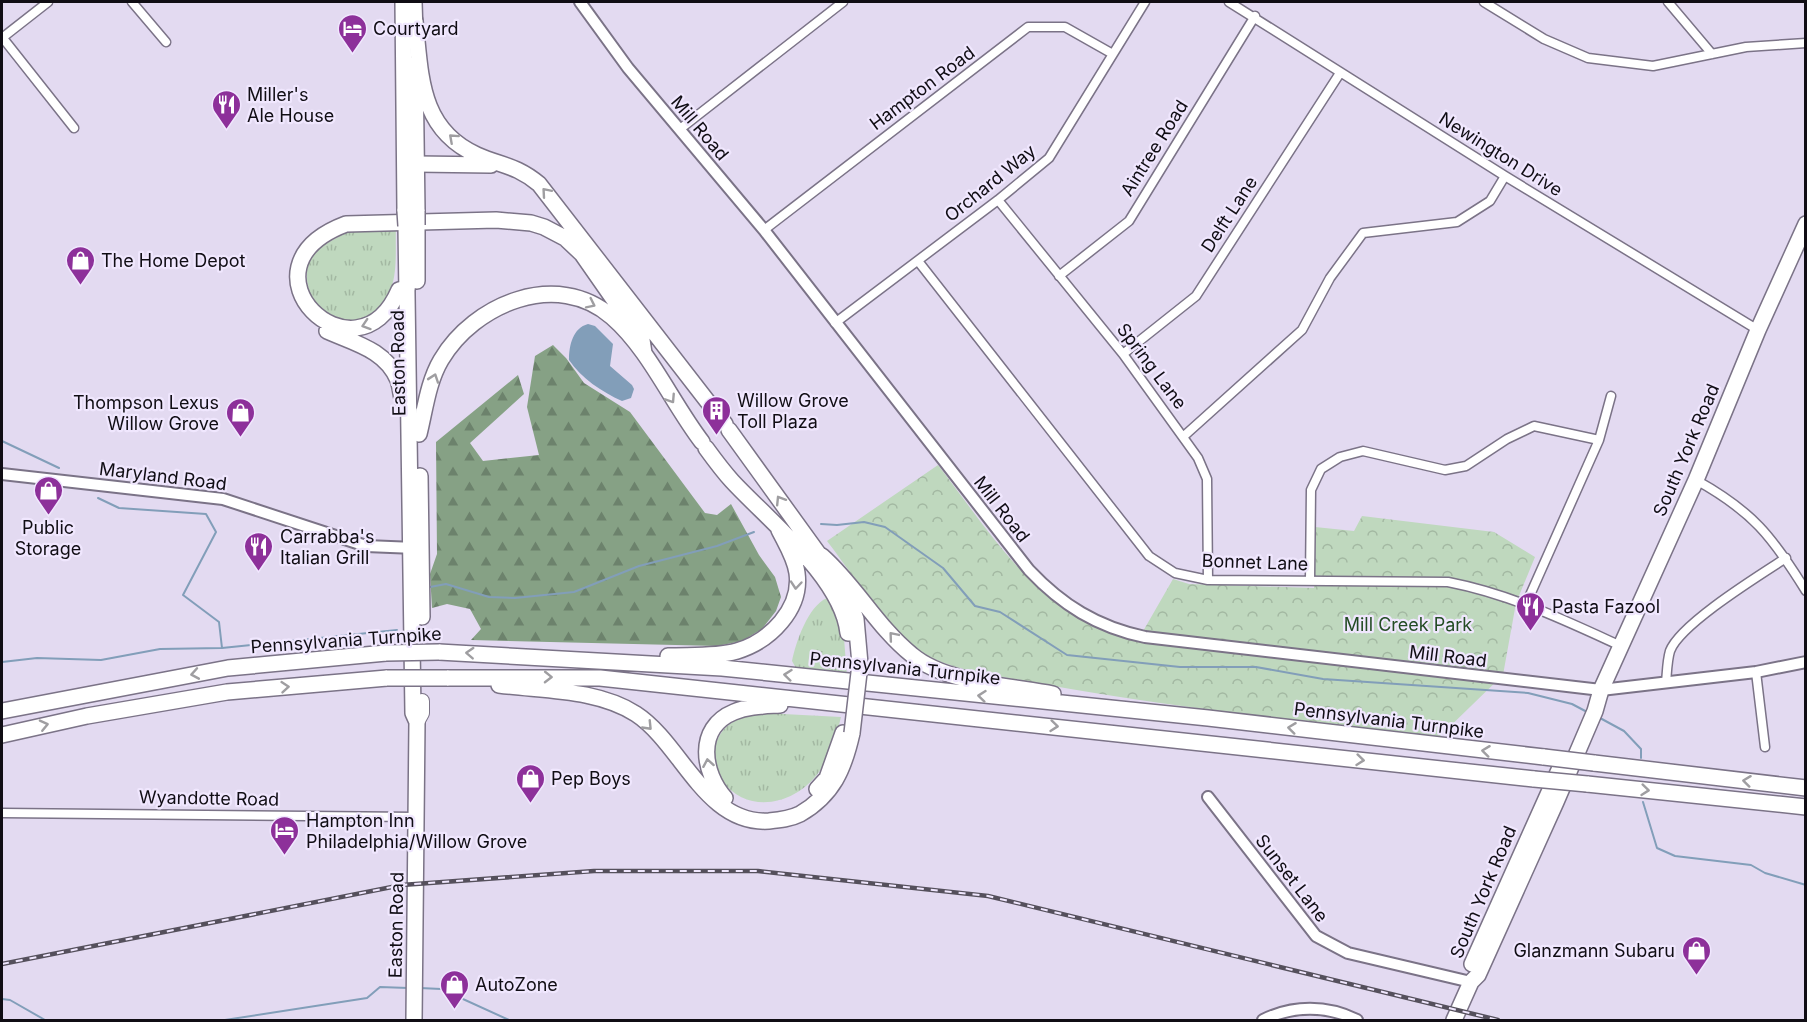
<svg xmlns="http://www.w3.org/2000/svg" width="1807" height="1022" font-family="Inter,sans-serif">
  <style>
    .grass { fill: url(#grass-tufts) }
    .forest { fill: url(#forest-firs) }
    .park { fill: url(#park-crowns) }
    .water { fill: #829eb9 }
    .lines { fill: none; stroke-linecap: round; stroke-linejoin: round }
    .stream { stroke: #829eb9; stroke-width: 2 }
    .minor-casing { stroke: #7b7387; stroke-width: 11 }
    .tertiary-casing { stroke: #7b7387; stroke-width: 14 }
    .primary-casing { stroke: #7b7387; stroke-width: 16 }
    .trunk-casing { stroke: #7b7387; stroke-width: 18 }
    .motorway-casing { stroke: #7b7387; stroke-width: 18 }
    .minor { stroke: #fff; stroke-width: 8 }
    .tertiary { stroke: #fff; stroke-width: 10 }
    .primary { stroke: #fff; stroke-width: 14 }
    .trunk { stroke: #fff; stroke-width: 15 }
    .motorway { stroke: #fff; stroke-width: 15 }
    .rail-casing { stroke: #55505c; stroke-width: 4.5 }
    .rail { stroke: #f0e7fe; stroke-width: 2; stroke-dasharray: 7; stroke-linecap: butt }
    .trunk-bridge-casing { stroke: #7b7387; stroke-width: 18; stroke-linecap: butt }
    .motorway-bridge-casing { stroke: #7b7387; stroke-width: 18; stroke-linecap: butt }
    .trunk-bridge { stroke: #fff; stroke-width: 15 }
    .motorway-bridge { stroke: #fff; stroke-width: 15 }
    .oneway { stroke: #9f9ea1 }
    .labels { text-anchor: middle; dominant-baseline: central; stroke-width: 4.5; stroke-linejoin: round; paint-order: stroke }
    .poi-label { font-size: 18px; fill: #100d14; stroke: #f0e7fe; text-anchor: start }
    .street-label { font-size: 18px; fill: #100d14; stroke: #f0e7fe }
    .park-label { font-size: 18px; fill: #234c24; stroke: #f0e7fe }
  </style>
  <defs>
    <pattern id="grass-tufts" width="24" height="20" patternUnits="userSpaceOnUse" patternTransform="scale(1.5)"><rect width="24" height="20" fill="#bfd8be"/><path d="M3 7l-1-3M5 7V3M7 7l1-3M15 17l-1-3M17 17v-4M19 17l1-3" fill="none" stroke="#a3b8a2"/></pattern>
    <pattern id="forest-firs" width="22" height="20" patternUnits="userSpaceOnUse" patternTransform="scale(1.5)"><rect width="22" height="20" fill="#86a185"/><path d="M5 1l3.5 6h-7zM16 11l3.5 6h-7z" fill="#6c826c"/></pattern>
    <pattern id="park-crowns" width="20" height="18" patternUnits="userSpaceOnUse" patternTransform="scale(1.5)"><rect width="20" height="18" fill="#bfd8be"/><path d="M2 6a3 3 0 1 1 6 0M12 15a3 3 0 1 1 6 0" fill="none" stroke="#a3b8a2"/></pattern>
  </defs>
  <rect width="100%" height="100%" fill="#e3daf1"/>
  <path class="grass" d="M 396,225 C 395,246 398,269 391,289 C 375,343 287,326 311,252 L 349,231 Z
    M 827,598 L 831,599 L 843,625 L 847,677 L 797,670 L 792,661 C 796,642 808,606 827,598 Z
    M 764,713 L 841,717 C 836,737 832,755 819,772 C 796,804 749,816 722,781 C 718,776 717,771 716,764 C 709,732 735,714 764,713 Z"/>
  <path class="forest" d="M 553,345 L 566,358 L 584,383 L 630,412 L 705,513 L 717,515 L 731,504 L 759,555 L 775,577 L 781,597 L 776,611 L 762,629 L 742,641 L 717,646 L 471,640 L 481,629 L 470,609 L 447,604 L 432,608 L 430,574 L 437,554 L 436,442 L 518,375 L 524,394 L 470,443 L 483,461 L 539,455 L 527,407 L 535,356 Z"/>
  <path class="park" d="M 938,465 C 999,544 1036,613 1138,640 L 1173,579 L 1189,584 L 1314,588 L 1315,527 L 1354,531 L 1362,516 L 1494,532 L 1535,557 L 1516,603 L 1503,675 L 1438,738 C 1306,721 1173,708 1042,684 C 1002,676 957,673 920,652 C 893,636 848,568 827,541 Z"/>
  <path class="water" d="M 588,324 L 595,326 L 613,344 L 610,366 L 632,385 L 634,389 L 631,398 L 622,401 C 602,392 581,378 569,360 C 569,345 573,328 588,324 Z"/>
  <g class="lines">
    <path class="stream" d="M 2,441 L 59,468
      M 98,498 L 119,508 L 206,514 L 216,532 L 183,595 L 219,622 L 222,648
      M 821,524 L 837,525 L 864,522 L 885,527 L 943,568 L 975,606 L 1000,612 L 1067,655 L 1180,667 L 1256,667 L 1323,679 L 1528,693 L 1572,704 L 1589,713
      M 430,587 L 446,584 L 489,597 L 515,598 L 574,592 L 639,566 L 717,546 L 754,532
      M 2,662 L 37,658 L 101,660 L 160,649 L 222,648 L 397,630
      M 1600,718 L 1624,731 L 1641,749 L 1641,758
      M 1643,802 L 1657,848 L 1675,856 L 1751,865 L 1765,873 L 1806,885
      M 420,988 L 441,989 L 509,1020
      M 2,999 L 10,1000 L 45,1020
      M 156,1020 L 165,1020
      M 225,1020 L 367,998 L 380,987 L 408,988"/>
    <defs>
      <path id="minor" d="M 132,2 L 166,42
        M 1229,2 L 1505,176 L 1758,330
        M 1484,2 L 1544,39 L 1588,58 L 1653,66 L 1746,47 L 1806,43
        M 1668,2 L 1712,54
        M 2,37 L 74,128
        M 2,38 L 48,2
        M 680,129 L 843,2
        M 998,200 L 1123,354 L 1198,458 L 1207,479 L 1208,580
        M 764,230 L 1028,27 L 1065,27 L 1111,53
        M 918,261 L 1149,556 L 1175,573 L 1208,580 L 1448,582 C 1510,594 1564,620 1621,646
        M 1059,276 L 1129,221 L 1255,16
        M 835,323 L 998,200 L 1049,158 L 1145,2
        M 1123,354 L 1196,296 L 1340,73
        M 1184,436 L 1302,330 L 1330,278 L 1363,233 L 1457,222 L 1490,201 L 1505,176
        M 1696,480 C 1752,511 1772,536 1806,591
        M 1310,580 L 1311,490 L 1321,469 L 1340,457 L 1363,451 L 1445,470 L 1466,466 L 1507,439 L 1534,426 L 1599,440
        M 1526,604 L 1599,440 L 1611,396
        M 1756,672 L 1765,747
        M 1666,683 C 1667,673 1667,661 1670,651 C 1680,624 1760,575 1786,558
        M 2,813 L 417,817"/>
      <path id="tertiary" d="M 580,2 L 628,68 L 764,230 L 1029,570 C 1062,605 1097,627 1145,637 L 1601,690 L 1756,672 L 1806,662
        M 2,474 L 223,499 L 366,546 L 415,548
        M 1208,797 L 1316,936 L 1348,953 L 1471,982
        M 1263,1020 C 1293,1005 1327,1005 1357,1020"/>
      <path id="primary" d="M 417,722 L 422,713 L 422,701"/>
      <path id="trunk" d="M 403,2 L 405,211
        M 414,2 L 415,34
        M 415,64 L 417,211
        M 406,226 L 413,713 L 417,722 L 414,1020
        M 417,281 L 417,225
        M 420,476 L 422,617
        M 1472,964 L 1559,770
        M 1454,1020 L 1471,982 L 1478,975 L 1556,802 L 1595,711 L 1601,690 L 1696,480 L 1758,330 L 1806,224"/>
      <path id="motorway" d="M 415,21 C 421,75 419,129 477,155 C 502,166 516,165 539,184 L 725,424
        M 416,164 L 491,165
        M 407,288 L 399,290 C 356,390 229,268 346,224 L 496,220 L 531,223 L 544,227 L 565,238 L 582,254 L 642,340 L 644,353
        M 327,331 C 354,343 386,350 398,380 C 402,391 400,403 409,410
        M 729,430 L 846,592 L 856,619 L 860,664
        M 419,434 C 425,410 428,382 441,360 C 474,304 557,269 612,317 C 649,349 672,403 702,442
        M 706,448 C 714,459 722,470 732,481 C 768,520 842,578 848,633
        M 822,556 C 856,586 877,627 912,655 C 945,683 1012,686 1053,694
        M 439,652 L 722,668 L 1208,718 L 1544,757
        M 668,656 C 691,655 716,657 737,651 C 770,641 802,609 797,573 C 795,558 786,544 779,530
        M 447,678 L 600,678 L 1534,779
        M 499,685 C 544,691 597,689 636,714 C 682,744 705,825 769,821 C 780,820 790,819 800,814 C 833,795 844,769 852,733
        M 2,711 L 228,668 L 386,653
        M 2,735 L 87,716 L 227,692 L 387,678
        M 1594,763 L 1806,788
        M 1587,784 L 1806,807
        M 817,789 L 827,778 L 843,733
        M 725,798 C 703,773 695,728 734,712 C 748,706 764,706 780,705"/>
    </defs>
    <use href="#minor" class="minor-casing"/>
    <use href="#tertiary" class="tertiary-casing"/>
    <use href="#primary" class="primary-casing"/>
    <use href="#trunk" class="trunk-casing"/>
    <use href="#motorway" class="motorway-casing"/>
    <use href="#minor" class="minor"/>
    <use href="#tertiary" class="tertiary"/>
    <use href="#primary" class="primary"/>
    <use href="#trunk" class="trunk"/>
    <use href="#motorway" class="motorway"/>
    <defs>
      <path id="rail" d="M 2,964 L 402,885 L 594,871 L 758,871 L 988,896 L 1498,1020"/>
    </defs>
    <use href="#rail" class="rail-casing"/>
    <use href="#rail" class="rail"/>
    <defs>
      <path id="trunk-bridge" d="M 405,211 L 406,226
        M 417,211 L 417,225"/>
      <path id="motorway-bridge" d="M 386,653 L 439,652
        M 387,678 L 447,678
        M 852,733 L 860,664
        M 1544,757 L 1594,763
        M 1534,779 L 1587,784"/>
    </defs>
    <use href="#trunk-bridge" class="trunk-bridge-casing"/>
    <use href="#motorway-bridge" class="motorway-bridge-casing"/>
    <use href="#trunk-bridge" class="trunk-bridge"/>
    <use href="#motorway-bridge" class="motorway-bridge"/>
  </g>
  <defs><path id="oneway-chevron" d="M-2-3.5L2.5 0L-2 3.5" fill="none" stroke-width="1.6" stroke-linecap="round" stroke-linejoin="round" transform="scale(1.5)"/></defs>
  <g class="oneway">
    <use href="#oneway-chevron" transform="translate(453 138) rotate(-138)"/>
    <use href="#oneway-chevron" transform="translate(546 192) rotate(-131)"/>
    <use href="#oneway-chevron" transform="translate(591 304) rotate(26)"/>
    <use href="#oneway-chevron" transform="translate(366 325) rotate(162)"/>
    <use href="#oneway-chevron" transform="translate(434 378) rotate(-71)"/>
    <use href="#oneway-chevron" transform="translate(671 399) rotate(57)"/>
    <use href="#oneway-chevron" transform="translate(780 500) rotate(-122)"/>
    <use href="#oneway-chevron" transform="translate(796 585) rotate(95)"/>
    <use href="#oneway-chevron" transform="translate(893 636) rotate(-130)"/>
    <use href="#oneway-chevron" transform="translate(470 653) rotate(-177)"/>
    <use href="#oneway-chevron" transform="translate(195 674) rotate(170)"/>
    <use href="#oneway-chevron" transform="translate(788 675) rotate(-174)"/>
    <use href="#oneway-chevron" transform="translate(548 677) rotate(1)"/>
    <use href="#oneway-chevron" transform="translate(285 687) rotate(-5)"/>
    <use href="#oneway-chevron" transform="translate(982 696) rotate(-174)"/>
    <use href="#oneway-chevron" transform="translate(44 725) rotate(-13)"/>
    <use href="#oneway-chevron" transform="translate(648 726) rotate(46)"/>
    <use href="#oneway-chevron" transform="translate(1054 726) rotate(6)"/>
    <use href="#oneway-chevron" transform="translate(1292 728) rotate(-173)"/>
    <use href="#oneway-chevron" transform="translate(1486 751) rotate(-173)"/>
    <use href="#oneway-chevron" transform="translate(1360 760) rotate(6)"/>
    <use href="#oneway-chevron" transform="translate(708 763) rotate(-100)"/>
    <use href="#oneway-chevron" transform="translate(1747 781) rotate(-173)"/>
    <use href="#oneway-chevron" transform="translate(1645 790) rotate(6)"/>
  </g>
  <defs>
    <symbol id="hotel-pin" viewBox="-11 -11 22 30"><path d="M0 17L-7.5 6A9.5 9.5 0 1 1 7.5 6Z" fill="#8d309a" stroke="#f0e7fe"/><path d="M-6-4.5h1.5V1H6V5H4.5V3h-9V5H-6ZM-4 0a1.8 1.8 0 1 1 3.6 0ZM.5 0V-2.5h3Q6-2.5 6 0Z" fill="#fff"/></symbol>
    <symbol id="restaurant-pin" viewBox="-11 -11 22 30"><path d="M0 17L-7.5 6A9.5 9.5 0 1 1 7.5 6Z" fill="#8d309a" stroke="#f0e7fe"/><path d="M-5-6h1v4h1v-4h1v4h1v-4h1v5L-1.5 .5V6h-2V.5L-5-1ZM5-6V6H3V1.5H1.5Q1.5-4 5-6Z" fill="#fff"/></symbol>
    <symbol id="shop-pin" viewBox="-11 -11 22 30"><path d="M0 17L-7.5 6A9.5 9.5 0 1 1 7.5 6Z" fill="#8d309a" stroke="#f0e7fe"/><path d="M-5-2.5h2.3a2.7 3.5 0 0 1 5.4 0H5L5.5 6h-11ZM-1.5-2.5h3a1.5 2.3 0 0 0-3 0Z" fill="#fff"/></symbol>
    <symbol id="building-pin" viewBox="-11 -11 22 30"><path d="M0 17L-7.5 6A9.5 9.5 0 1 1 7.5 6Z" fill="#8d309a" stroke="#f0e7fe"/><path d="M-4-6H4V6H1V3H-1V6H-4ZM-2.5-4.3h1.7v1.8h-1.7ZM.8-4.3h1.7v1.8H.8ZM-2.5-1h1.7V.8h-1.7ZM.8-1h1.7V.8H.8Z" fill="#fff"/></symbol>
  </defs>
  <g fill-rule="evenodd">
    <use href="#hotel-pin" x="336" y="12" width="33" height="45"/>
    <use href="#restaurant-pin" x="210" y="88" width="33" height="45"/>
    <use href="#shop-pin" x="64" y="244" width="33" height="45"/>
    <use href="#building-pin" x="700" y="394" width="33" height="45"/>
    <use href="#shop-pin" x="224" y="396" width="33" height="45"/>
    <use href="#shop-pin" x="32" y="474" width="33" height="45"/>
    <use href="#restaurant-pin" x="242" y="530" width="33" height="45"/>
    <use href="#restaurant-pin" x="1514" y="590" width="33" height="45"/>
    <use href="#shop-pin" x="514" y="762" width="33" height="45"/>
    <use href="#hotel-pin" x="268" y="814" width="33" height="45"/>
    <use href="#shop-pin" x="1680" y="934" width="33" height="45"/>
    <use href="#shop-pin" x="438" y="968" width="33" height="45"/>
  </g>
  <g class="labels">
    <g class="poi-label">
      <text x="373" y="28">Courtyard</text>
      <text x="247" y="94">Miller's<tspan x="247" dy="21">Ale House</tspan></text>
      <text x="101" y="260">The Home Depot</text>
      <text x="737" y="400">Willow Grove<tspan x="737" dy="21">Toll Plaza</tspan></text>
      <text x="219" y="402" text-anchor="end">Thompson Lexus<tspan x="219" dy="21">Willow Grove</tspan></text>
      <text x="48" y="527" text-anchor="middle">Public<tspan x="48" dy="21">Storage</tspan></text>
      <text x="280" y="536">Carrabba's<tspan x="280" dy="21">Italian Grill</tspan></text>
      <text x="1552" y="606">Pasta Fazool</text>
      <text x="551" y="778">Pep Boys</text>
      <text x="306" y="820">Hampton Inn<tspan x="306" dy="21">Philadelphia/Willow Grove</tspan></text>
      <text x="1675" y="950" text-anchor="end">Glanzmann Subaru</text>
      <text x="475" y="984">AutoZone</text>
    </g>
    <g class="street-label">
      <text transform="translate(922 88) rotate(-37)">Hampton Road</text>
      <text transform="translate(700 128) rotate(50)">Mill Road</text>
      <text transform="translate(1154 148) rotate(-58)">Aintree Road</text>
      <text transform="translate(1501 154) rotate(32)">Newington Drive</text>
      <text transform="translate(990 183) rotate(-39)">Orchard Way</text>
      <text transform="translate(1229 214) rotate(-57)">Delft Lane</text>
      <text transform="translate(398 363) rotate(-91)">Easton Road</text>
      <text transform="translate(1152 366) rotate(53)">Spring Lane</text>
      <text transform="translate(1686 450) rotate(-67)">South York Road</text>
      <text transform="translate(163 476) rotate(7)">Maryland Road</text>
      <text transform="translate(1002 509) rotate(52)">Mill Road</text>
      <text transform="translate(1255 562) rotate(2)">Bonnet Lane</text>
      <text transform="translate(346 640) rotate(-4)">Pennsylvania Turnpike</text>
      <text transform="translate(1448 656) rotate(7)">Mill Road</text>
      <text transform="translate(905 668) rotate(6)">Pennsylvania Turnpike</text>
      <text transform="translate(1389 720) rotate(7)">Pennsylvania Turnpike</text>
      <text transform="translate(209 798) rotate(1)">Wyandotte Road</text>
      <text transform="translate(1292 878) rotate(52)">Sunset Lane</text>
      <text transform="translate(1483 892) rotate(-67)">South York Road</text>
      <text transform="translate(396 925) rotate(-89)">Easton Road</text>
    </g>
    <g class="park-label">
      <text x="1408" y="624">Mill Creek Park</text>
    </g>
  </g>
  <rect width="1807" height="1022" fill="none" stroke="#100d14" stroke-width="6"/>
</svg>
